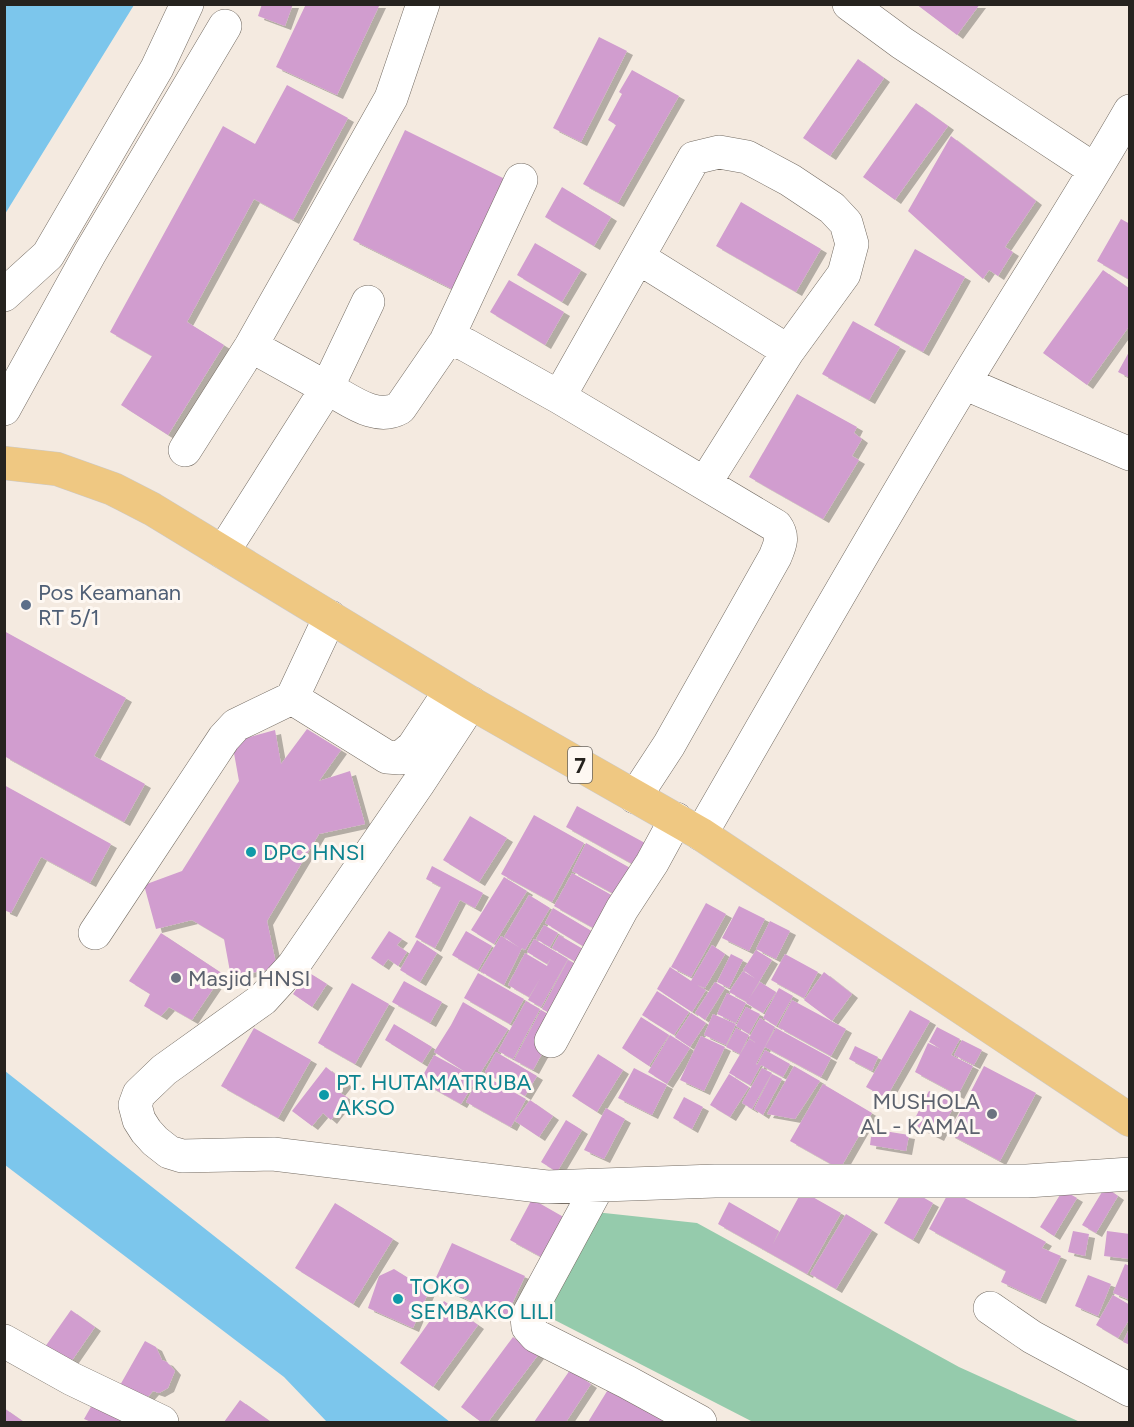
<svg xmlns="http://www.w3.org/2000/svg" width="1134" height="1427" font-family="Figtree,sans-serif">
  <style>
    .green { fill: #95cbac }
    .water { fill: #7cc6ec }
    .building { fill: #d19dcf; filter: url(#shadow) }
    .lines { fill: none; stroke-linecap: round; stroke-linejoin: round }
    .minor-casing { stroke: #746c63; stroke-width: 34 }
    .highway-casing { stroke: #cbcac9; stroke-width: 34 }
    .minor { stroke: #fff; stroke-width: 33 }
    .highway { stroke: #efc882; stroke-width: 33 }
    .service-dot { fill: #5c6f8a; stroke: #fef8f2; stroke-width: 2 }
    .culture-dot { fill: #0f9aa8; stroke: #fef8f2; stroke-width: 2 }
    .worship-dot { fill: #6b7280; stroke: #fef8f2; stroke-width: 2 }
    .labels { text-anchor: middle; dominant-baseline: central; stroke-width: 6; stroke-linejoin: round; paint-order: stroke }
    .shield { fill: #fef8f2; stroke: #67635e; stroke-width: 1.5 }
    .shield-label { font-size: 21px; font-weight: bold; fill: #26231f }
    .service-label { font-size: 22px; fill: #4e5e75; stroke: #fef8f2; text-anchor: start }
    .culture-label { font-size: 22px; fill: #0d838f; stroke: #fef8f2; text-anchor: start }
    .worship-label { font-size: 22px; fill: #5b616d; stroke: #fef8f2; text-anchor: start }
  </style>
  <defs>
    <filter id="shadow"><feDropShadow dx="6" dy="4" stdDeviation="0" flood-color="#0004"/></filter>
  </defs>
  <rect width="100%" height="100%" fill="#f4eae0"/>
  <path class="green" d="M 595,1212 L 697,1223 L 959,1367 L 1080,1422 L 753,1422 L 543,1314 Z"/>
  <path class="water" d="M 5,4 L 134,5 L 5,214 L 4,5 Z
    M 5,1071 L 450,1422 L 327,1422 L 284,1377 L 5,1165 Z"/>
  <path class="building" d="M 262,4 L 293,4 L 285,26 L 258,16 Z
    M 306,4 L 380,4 L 337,95 L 276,67 Z
    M 916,4 L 980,4 L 957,35 Z
    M 599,37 L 627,51 L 581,142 L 553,128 Z
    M 858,59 L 884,78 L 830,156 L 803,138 Z
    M 632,70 L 679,96 L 618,203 L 583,184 L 616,125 L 608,120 L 622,94 L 619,92 Z
    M 287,85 L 348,118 L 293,220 L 254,199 L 187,322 L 224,345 L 168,435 L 121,405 L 152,356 L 110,332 L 223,126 L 255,144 Z
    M 916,103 L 948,126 L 895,200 L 863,177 Z
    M 405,130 L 505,179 L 452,289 L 353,240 Z
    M 951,136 L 1036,201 L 1005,247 L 1013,252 L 998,276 L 989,270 L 983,279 L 908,211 Z
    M 562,187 L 611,217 L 594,246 L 545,217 Z
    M 741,202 L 821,249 L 796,292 L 716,246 Z
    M 1121,219 L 1130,224 L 1130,280 L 1097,261 Z
    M 535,243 L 581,270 L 562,302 L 517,275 Z
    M 915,249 L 965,277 L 923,352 L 874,325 Z
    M 1103,270 L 1130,289 L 1130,325 L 1087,385 L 1043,353 Z
    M 509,280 L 564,312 L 545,345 L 490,312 Z
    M 853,321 L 900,347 L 869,400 L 822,374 Z
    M 1130,350 L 1130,378 L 1118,372 Z
    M 797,394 L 857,427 L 854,433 L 862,439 L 852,456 L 859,460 L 823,519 L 749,477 Z
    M 4,631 L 126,698 L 94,756 L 145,784 L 124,822 L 4,756 Z
    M 307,729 L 341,750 L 319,781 L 350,771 L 365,824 L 319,834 L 267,921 L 277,968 L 231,977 L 224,939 L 192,920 L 156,929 L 144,885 L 182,871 L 239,781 L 232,742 L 275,730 L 281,764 Z
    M 4,785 L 111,844 L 90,883 L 41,857 L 11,913 L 4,910 Z
    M 577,806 L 656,849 L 645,871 L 566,827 Z
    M 534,815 L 584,843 L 552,902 L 501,874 Z
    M 470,816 L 507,838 L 479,882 L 443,860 Z
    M 586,843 L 639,873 L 625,900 L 572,871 Z
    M 432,866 L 483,893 L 475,908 L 460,900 L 435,948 L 415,937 L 441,887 L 426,879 Z
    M 572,873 L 624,902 L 606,935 L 554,906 Z
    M 504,877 L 527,891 L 494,944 L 471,930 Z
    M 529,895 L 550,908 L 525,950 L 522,948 L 504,985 L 480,971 L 501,936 L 520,948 L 504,937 Z
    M 706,903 L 726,914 L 691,977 L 671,967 Z
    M 739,906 L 765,919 L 749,951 L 722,938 Z
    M 553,908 L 605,939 L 596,954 L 545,923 Z
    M 770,921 L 790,931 L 776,959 L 756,949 Z
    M 544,925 L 558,933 L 550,947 L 536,939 Z
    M 389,931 L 402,939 L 397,945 L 407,952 L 398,966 L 388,959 L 383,966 L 371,958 Z
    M 466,931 L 492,946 L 478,970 L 452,955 Z
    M 161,933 L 223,974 L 192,1020 L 169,1007 L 161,1016 L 144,1006 L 150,994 L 129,981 Z
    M 559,935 L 595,956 L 588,969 L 569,958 L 570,957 L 569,958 L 552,948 Z
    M 534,939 L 568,959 L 541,1007 L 528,1000 L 541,977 L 529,997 L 508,985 L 525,953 L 547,966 L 551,958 L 547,964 L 527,952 Z
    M 417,940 L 437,953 L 420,982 L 400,970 Z
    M 712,945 L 725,954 L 705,988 L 697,985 L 706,990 L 692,1012 L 657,989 L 670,967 L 691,981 Z
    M 756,950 L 772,960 L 747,1002 L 729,992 L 743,971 L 756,979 L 743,970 Z
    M 731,954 L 743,960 L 729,988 L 717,982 Z
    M 785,954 L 818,972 L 804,998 L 771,980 Z
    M 568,960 L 587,970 L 560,1019 L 542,1009 Z
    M 308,972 L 327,984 L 312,1007 L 293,994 Z
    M 824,972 L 852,994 L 832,1021 L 804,1000 Z
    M 478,973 L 524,999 L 510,1024 L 464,998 Z
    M 404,981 L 442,1002 L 430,1023 L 392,1002 Z
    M 715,982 L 725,988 L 705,1020 L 695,1013 Z
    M 760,982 L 776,992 L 763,1013 L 746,1003 Z
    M 352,983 L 389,1004 L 355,1064 L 318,1043 Z
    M 779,988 L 793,996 L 776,1026 L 763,1018 Z
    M 657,991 L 689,1012 L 674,1035 L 642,1015 Z
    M 727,993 L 746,1003 L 736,1023 L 717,1014 Z
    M 792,1000 L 846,1029 L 831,1056 L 778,1027 Z
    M 526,1001 L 540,1009 L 513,1059 L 498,1051 Z
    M 463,1002 L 508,1029 L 461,1104 L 420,1081 L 434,1055 L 467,1073 L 434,1052 L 451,1025 Z
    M 746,1007 L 760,1014 L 749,1034 L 736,1026 Z
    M 541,1010 L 560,1021 L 533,1070 L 514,1060 Z
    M 910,1010 L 930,1021 L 886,1098 L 866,1087 Z
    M 691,1013 L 706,1023 L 690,1047 L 675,1037 Z
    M 713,1014 L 736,1024 L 726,1045 L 704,1035 Z
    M 641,1017 L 669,1035 L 649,1066 L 622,1048 Z
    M 760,1018 L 775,1027 L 756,1064 L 757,1065 L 765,1050 L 790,1064 L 783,1077 L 761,1065 L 750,1085 L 729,1073 L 749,1039 L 756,1043 L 749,1038 Z
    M 394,1024 L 432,1047 L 422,1063 L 385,1040 Z
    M 937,1027 L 960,1039 L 951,1055 L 973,1066 L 958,1095 L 915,1072 L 928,1043 L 941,1049 L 929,1042 Z
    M 254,1028 L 311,1060 L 278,1118 L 221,1086 Z
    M 736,1028 L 749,1035 L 740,1054 L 726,1047 Z
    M 776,1028 L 831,1058 L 821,1077 L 765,1047 Z
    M 670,1035 L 690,1048 L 667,1084 L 648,1072 Z
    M 701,1036 L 725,1047 L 704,1091 L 680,1080 Z
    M 962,1040 L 982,1050 L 974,1065 L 954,1055 Z
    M 855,1046 L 878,1057 L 872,1071 L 849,1059 Z
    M 496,1052 L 537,1076 L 525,1096 L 485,1072 Z
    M 598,1054 L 623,1070 L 597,1112 L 572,1096 Z
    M 794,1066 L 820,1081 L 795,1119 L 767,1114 Z
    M 984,1066 L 1036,1093 L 1000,1161 L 949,1134 Z
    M 326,1067 L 346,1083 L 339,1092 L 348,1098 L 331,1120 L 323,1113 L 312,1126 L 292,1111 Z
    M 634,1068 L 667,1085 L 652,1115 L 618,1098 Z
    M 762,1068 L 772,1073 L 752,1109 L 742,1103 Z
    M 481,1074 L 526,1099 L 511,1127 L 466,1102 Z
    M 729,1074 L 749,1087 L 730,1117 L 710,1105 Z
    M 772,1074 L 782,1079 L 763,1115 L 754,1109 Z
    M 823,1084 L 872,1113 L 840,1169 L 790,1141 Z
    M 929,1091 L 955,1104 L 938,1137 L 912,1124 Z
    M 684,1097 L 703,1107 L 692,1129 L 673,1118 Z
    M 530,1100 L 553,1116 L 539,1137 L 515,1121 Z
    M 606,1108 L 625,1119 L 604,1159 L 584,1150 Z
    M 566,1120 L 582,1130 L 557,1172 L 541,1162 Z
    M 872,1129 L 909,1135 L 906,1151 L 870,1145 Z
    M 905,1187 L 933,1203 L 913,1240 L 884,1223 Z
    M 1105,1187 L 1118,1196 L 1096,1233 L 1082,1225 Z
    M 950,1190 L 1046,1242 L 1042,1248 L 1061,1256 L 1040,1300 L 1001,1282 L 1006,1271 L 929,1229 Z
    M 1063,1190 L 1077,1198 L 1054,1236 L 1040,1227 Z
    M 802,1191 L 841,1213 L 807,1274 L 718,1224 L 729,1202 L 779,1231 L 773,1244 Z
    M 532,1199 L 567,1219 L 545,1259 L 510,1240 Z
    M 335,1203 L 393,1239 L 353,1304 L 295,1268 Z
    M 846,1214 L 872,1230 L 836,1289 L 810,1274 Z
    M 1073,1231 L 1089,1234 L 1085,1256 L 1068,1252 Z
    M 1107,1231 L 1130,1234 L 1130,1259 L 1104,1256 Z
    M 452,1243 L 525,1276 L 506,1317 L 433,1284 Z
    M 1125,1264 L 1130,1266 L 1130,1300 L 1113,1293 Z
    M 394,1269 L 429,1291 L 413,1328 L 368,1308 L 379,1276 Z
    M 1088,1275 L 1111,1284 L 1098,1316 L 1075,1306 Z
    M 1113,1295 L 1130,1305 L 1130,1318 L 1118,1338 L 1096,1325 Z
    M 444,1301 L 478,1325 L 433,1387 L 400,1363 Z
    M 71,1310 L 95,1327 L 64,1372 L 40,1354 Z
    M 1130,1327 L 1130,1345 L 1123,1342 Z
    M 513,1337 L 538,1355 L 488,1422 L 481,1422 L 461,1407 Z
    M 145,1341 L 156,1347 L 162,1360 L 167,1362 L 175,1371 L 168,1388 L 159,1393 L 153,1391 L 145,1400 L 119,1387 Z
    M 570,1370 L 591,1384 L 566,1422 L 534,1422 Z
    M 609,1388 L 666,1422 L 588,1422 Z
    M 96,1398 L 149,1422 L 91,1422 L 84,1419 Z
    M 240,1400 L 271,1422 L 224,1422 Z
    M 4,1408 L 24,1422 L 4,1422 Z"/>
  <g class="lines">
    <defs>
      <path id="minor" d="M 849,4 L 902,43 L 1095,170
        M 639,258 L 788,351
        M 4,295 L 48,255 L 157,68 L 187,4
        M 368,302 L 327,388 L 251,346 L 391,98 L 423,4
        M 446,341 L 521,180
        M 964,383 L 1130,454
        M 559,397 L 694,158 L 719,152 L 747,157 L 790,180 L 832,208 L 846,223 L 852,244 L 844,274 L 788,351 L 705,483
        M 4,409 L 90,253 L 225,26
        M 185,450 L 251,346
        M 223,552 L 327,388 C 349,399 375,422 400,408 L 446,341 L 454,340 L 466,345 L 559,397 L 776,526 C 784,537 780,545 775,557 L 669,745 L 635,797
        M 292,698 L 387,757 L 400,758 L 413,747 L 450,691
        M 471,703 L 418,784 L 293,966 L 263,999 L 164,1070 L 139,1094 L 135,1105 L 139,1120 L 146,1131 L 155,1141 L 169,1152 L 182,1156 L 273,1154 L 547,1187 L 715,1181 L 1027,1181 L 1130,1174
        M 701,834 C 788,683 874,532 964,383 C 1019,292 1077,203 1130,111
        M 95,933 L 224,738 L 236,725 L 292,698 L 330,617
        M 551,1041 L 622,909 L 652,863 L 676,819
        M 598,1186 L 527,1317 L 528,1327 L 536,1336 L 627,1382 L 700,1422
        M 990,1308 L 1032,1337 L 1130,1390
        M 4,1341 L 72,1379 L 162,1422"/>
      <path id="highway" d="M 4,463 L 57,469 L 113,489 L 152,509 L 471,703 L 701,834 L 1130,1120"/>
    </defs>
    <use href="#minor" class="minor-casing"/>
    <use href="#highway" class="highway-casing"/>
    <use href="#minor" class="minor"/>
    <use href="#highway" class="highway"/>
  </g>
  <circle class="service-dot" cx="26" cy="605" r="6"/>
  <g class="culture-dot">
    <circle cx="251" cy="852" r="6"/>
    <circle cx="324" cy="1095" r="6"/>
    <circle cx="398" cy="1299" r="6"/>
  </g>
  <g class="worship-dot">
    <circle cx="176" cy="978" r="6"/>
    <circle cx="992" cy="1114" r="6"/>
  </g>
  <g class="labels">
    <rect class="shield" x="568" y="747" width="24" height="36" rx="4.5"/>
    <g class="shield-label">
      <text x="580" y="765">7</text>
    </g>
    <g class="service-label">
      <text x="38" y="592">Pos Keamanan<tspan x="38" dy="25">RT 5/1</tspan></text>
    </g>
    <g class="culture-label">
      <text x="263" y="852">DPC HNSI</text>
      <text x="336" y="1082">PT. HUTAMATRUBA<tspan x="336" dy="25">AKSO</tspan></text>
      <text x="410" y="1286">TOKO<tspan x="410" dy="25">SEMBAKO LILI</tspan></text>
    </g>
    <g class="worship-label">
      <text x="188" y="978">Masjid HNSI</text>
      <text x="980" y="1101" text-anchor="end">MUSHOLA<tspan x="980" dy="25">AL - KAMAL</tspan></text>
    </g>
  </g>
  <rect width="1134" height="1427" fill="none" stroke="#26231f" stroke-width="12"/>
</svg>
